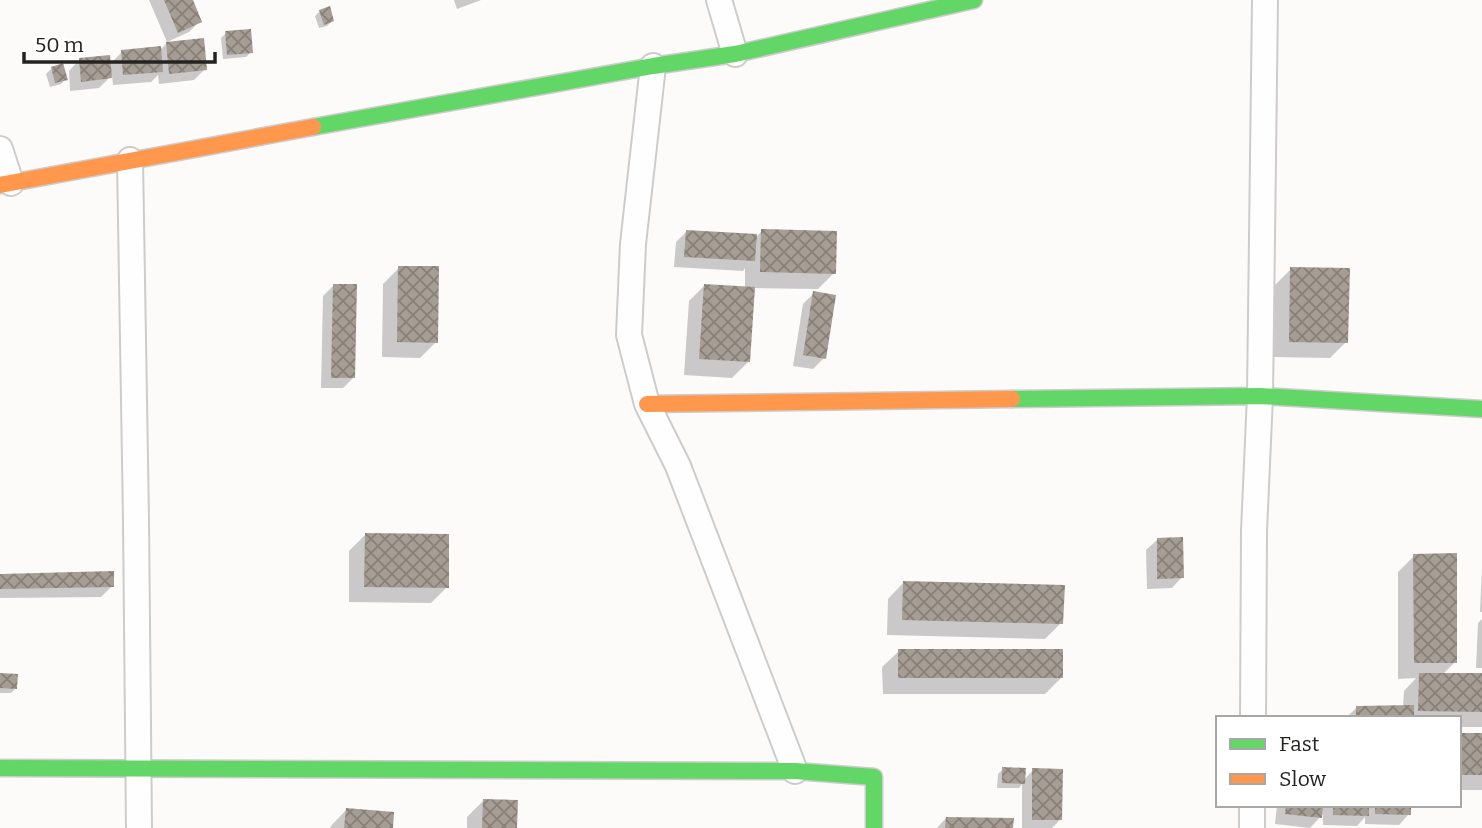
<svg xmlns="http://www.w3.org/2000/svg" width="1482" height="828" font-family="Bitter,serif">
  <style>
    .shadow { fill: #0003 }
    .building { fill: url(#building-cross-hatch) }
    .lines { fill: none; stroke-linecap: round; stroke-linejoin: round }
    .street-casing { stroke: #cecccb; stroke-width: 28 }
    .fast-casing { stroke: #cecccb; stroke-width: 19 }
    .slow-casing { stroke: #cecccb; stroke-width: 19 }
    .street { stroke: #fffefe; stroke-width: 24 }
    .fast { stroke: #63d668; stroke-width: 16 }
    .slow { stroke: #ff974d; stroke-width: 16 }
  </style>
  <defs>
    <pattern id="building-cross-hatch" width="8" height="8" patternUnits="userSpaceOnUse" patternTransform="scale(1.75)"><rect width="8" height="8" fill="#a69d95"/><path d="M0 0l8 8M0 8l8-8" fill="none" stroke="#878079"/></pattern>
  </defs>
  <rect width="100%" height="100%" fill="#fdfbfa"/>
  <path class="shadow" d="M 149,0 L 191,0 L 200,21 L 189,32 L 167,42 Z
    M 454,0 L 481,0 L 457,9 Z
    M 320,11 L 332,21 L 327,26 L 319,28 L 315,16 Z
    M 226,33 L 251,52 L 246,57 L 223,59 L 221,38 Z
    M 166,44 L 205,69 L 194,80 L 159,84 L 158,75 L 151,82 L 113,85 L 112,75 L 99,88 L 70,91 L 69,71 L 79,60 L 109,65 L 122,52 L 159,51 Z
    M 51,69 L 66,79 L 61,84 L 50,87 L 46,74 Z
    M 687,231 L 757,236 L 762,231 L 834,273 L 818,289 L 753,288 L 748,362 L 732,378 L 684,375 L 689,301 L 705,285 L 745,288 L 745,268 L 743,271 L 674,267 L 676,242 Z
    M 399,268 L 436,342 L 420,358 L 382,357 L 383,284 Z
    M 1291,269 L 1346,342 L 1330,358 L 1273,357 L 1275,285 Z
    M 333,286 L 354,377 L 343,388 L 321,388 L 323,296 Z
    M 814,293 L 824,358 L 813,369 L 793,366 L 803,304 Z
    M 365,535 L 447,587 L 431,603 L 349,602 L 349,551 Z
    M 1157,540 L 1182,577 L 1172,588 L 1147,589 L 1146,550 Z
    M 1414,556 L 1455,662 L 1442,675 L 1482,675 L 1482,727 L 1459,727 L 1459,718 L 1346,718 L 1356,708 L 1403,707 L 1404,691 L 1416,678 L 1398,679 L 1398,572 Z
    M 1482,567 L 1482,612 L 1480,612 Z
    M 0,576 L 112,586 L 101,597 L 0,598 Z
    M 904,582 L 1061,623 L 1045,639 L 887,635 L 888,599 Z
    M 1482,619 L 1482,668 L 1476,668 L 1478,623 Z
    M 899,651 L 1061,678 L 1045,694 L 883,694 L 882,667 Z
    M 0,675 L 16,688 L 11,693 L 0,693 Z
    M 1459,735 L 1482,735 L 1482,790 L 1459,790 Z
    M 1003,769 L 1024,780 L 1033,770 L 1060,820 L 1052,828 L 1022,828 L 1022,784 L 1019,788 L 997,788 L 998,774 Z
    M 483,801 L 516,828 L 467,828 L 467,817 Z
    M 1277,805 L 1410,805 L 1409,814 L 1399,825 L 1365,824 L 1365,817 L 1357,826 L 1323,825 L 1323,814 L 1310,828 L 1275,824 Z
    M 347,809 L 391,828 L 330,828 L 331,826 Z
    M 946,818 L 1011,828 L 937,828 Z"/>
  <path class="building" d="M 164,0 L 193,0 L 202,22 L 178,33 Z
    M 330,6 L 334,21 L 324,25 L 319,10 Z
    M 251,29 L 253,53 L 227,55 L 225,31 Z
    M 204,38 L 207,70 L 169,74 L 166,42 Z
    M 161,46 L 163,72 L 123,75 L 121,50 Z
    M 110,55 L 112,78 L 81,82 L 79,58 Z
    M 63,63 L 68,80 L 55,83 L 51,67 Z
    M 761,229 L 837,231 L 836,274 L 760,272 Z
    M 686,230 L 757,234 L 755,261 L 684,257 Z
    M 398,266 L 439,266 L 438,343 L 397,342 Z
    M 1290,267 L 1350,268 L 1348,343 L 1289,342 Z
    M 333,284 L 357,284 L 355,378 L 331,378 Z
    M 704,284 L 755,287 L 750,362 L 699,359 Z
    M 813,291 L 836,295 L 826,359 L 803,355 Z
    M 365,533 L 449,534 L 449,588 L 364,587 Z
    M 1183,537 L 1184,578 L 1157,579 L 1157,538 Z
    M 1457,553 L 1457,663 L 1414,663 L 1413,554 Z
    M 114,571 L 114,587 L 0,589 L 0,574 Z
    M 903,581 L 1065,585 L 1063,624 L 902,620 Z
    M 898,649 L 1063,649 L 1063,678 L 898,678 Z
    M 0,673 L 18,674 L 17,689 L 0,688 Z
    M 1419,673 L 1482,673 L 1482,712 L 1418,711 Z
    M 1414,705 L 1414,718 L 1356,718 L 1356,706 Z
    M 1459,733 L 1482,733 L 1482,775 L 1459,775 Z
    M 1002,767 L 1026,768 L 1025,784 L 1002,783 Z
    M 1032,768 L 1063,769 L 1062,820 L 1032,820 Z
    M 483,799 L 518,800 L 517,828 L 482,828 Z
    M 1286,805 L 1323,805 L 1322,818 L 1285,814 Z
    M 1333,805 L 1369,805 L 1369,816 L 1333,815 Z
    M 1375,805 L 1411,805 L 1411,815 L 1375,814 Z
    M 346,808 L 394,812 L 393,828 L 344,828 Z
    M 946,817 L 1014,818 L 1013,828 L 945,828 Z"/>
  <g class="lines">
    <defs>
      <path id="street" d="M 719,0 L 735,54
        M 653,66 L 633,244 L 629,335 L 647,404 L 678,466 L 795,771
        M 0,149 L 11,183
        M 130,160 L 136,520 L 139,828
        M 1253,718 L 1254,531 L 1260,396 L 1265,0
        M 1252,828 L 1252,805"/>
      <path id="fast" d="M 313,127 L 653,66 L 735,54 L 974,0
        M 1012,399 L 1260,396 L 1482,409
        M 0,768 L 795,771 L 874,777 L 874,828"/>
      <path id="slow" d="M 0,185 L 313,127
        M 647,404 L 1012,399"/>
    </defs>
    <use href="#street" class="street-casing"/>
    <use href="#fast" class="fast-casing"/>
    <use href="#slow" class="slow-casing"/>
    <use href="#street" class="street"/>
    <use href="#fast" class="fast"/>
    <use href="#slow" class="slow"/>
  </g>
  <rect x="1216" y="716" width="245" height="91" fill="#ffffff" stroke="#a8a7a6" stroke-width="2"/>
  <rect x="1230" y="739" width="35" height="10" fill="#63d668" stroke="#a8a7a6" stroke-width="2"/>
  <text x="1279" y="751" font-size="21" fill="#252321">Fast</text>
  <rect x="1230" y="774" width="35" height="10" fill="#ff974d" stroke="#a8a7a6" stroke-width="2"/>
  <text x="1279" y="786" font-size="21" fill="#252321">Slow</text>
  <path d="M24 52v10h191v-10" fill="none" stroke="#252321" stroke-width="3.5"/>
  <text x="35" y="52" font-size="21" fill="#252321" stroke="#ffffff" stroke-width="5" paint-order="stroke">50 m</text>
</svg>
